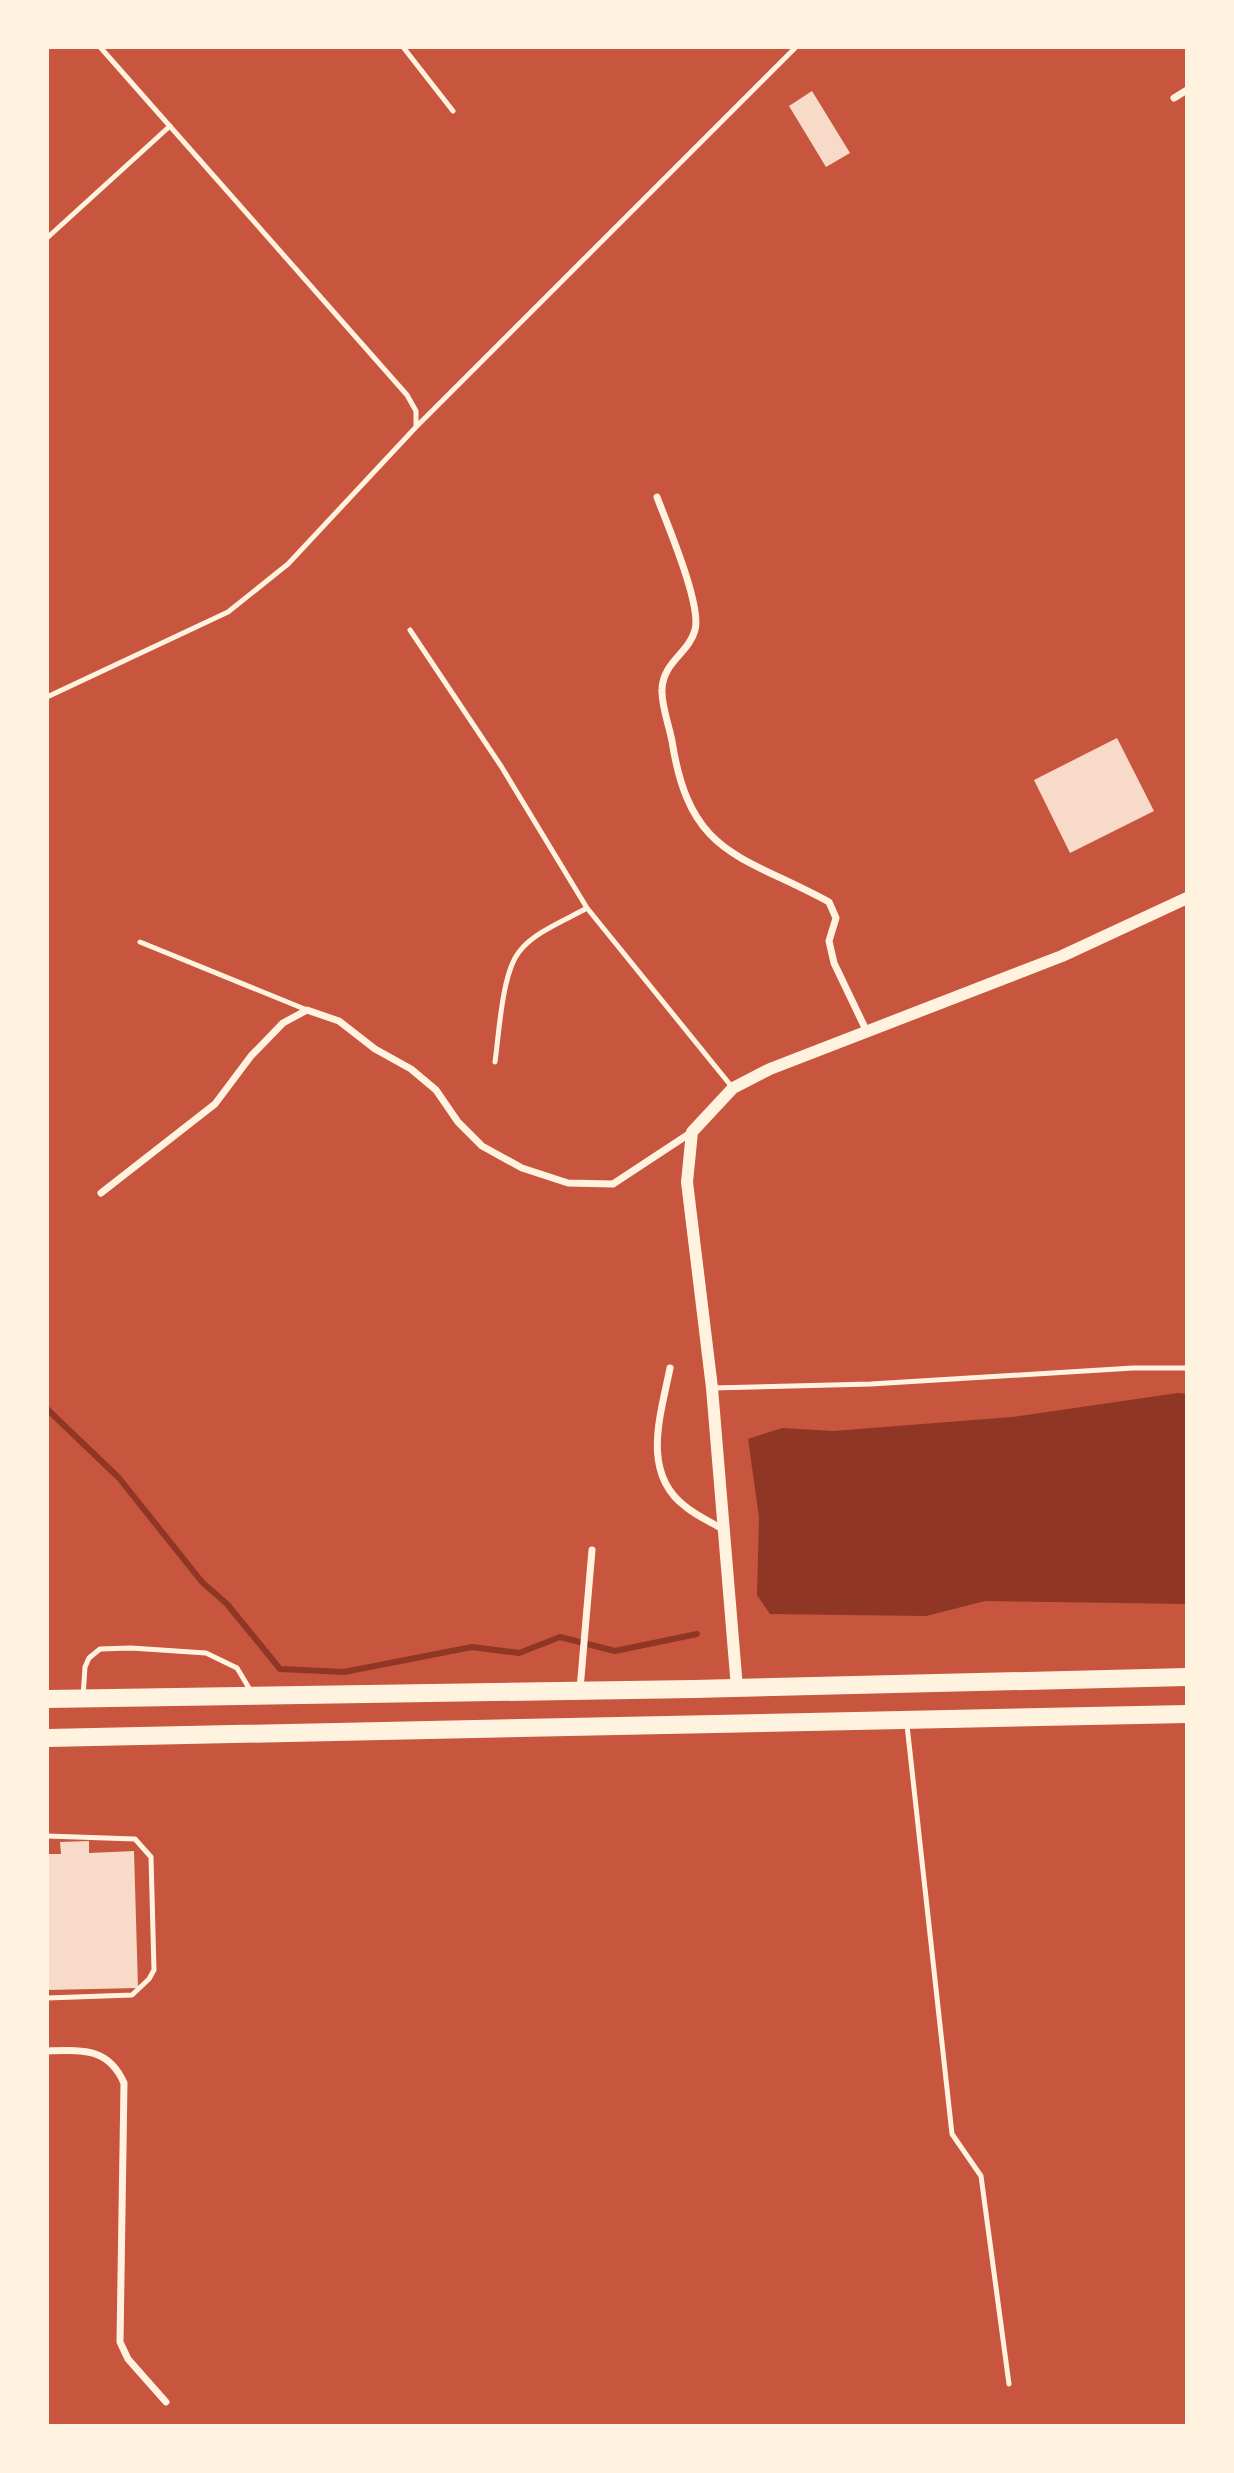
<svg xmlns="http://www.w3.org/2000/svg" width="1234" height="2473" font-family="'Titillium Web',sans-serif">
  <style>
    .water { fill: #8f3625 }
    .lines { fill: none; stroke-linecap: round; stroke-linejoin: round }
    .stream { stroke: #8f3625; stroke-width: 6 }
    .building { fill: #f7dbc8 }
    .service { stroke: #fff3e0; stroke-width: 5 }
    .minor { stroke: #fff3e0; stroke-width: 7 }
    .tertiary { stroke: #fff3e0; stroke-width: 12 }
    .primary { stroke: #fff3e0; stroke-width: 18 }
  </style>
  <rect width="100%" height="100%" fill="#c8553d"/>
  <path class="water" d="M 1178,1393 L 1187,1394 L 1187,1604 L 985,1601 L 926,1616 L 770,1614 L 757,1595 L 759,1517 L 748,1439 L 782,1428 L 833,1431 L 1012,1417 Z"/>
  <g class="lines">
    <path class="stream" d="M 47,1409 L 119,1478 L 202,1582 L 227,1604 L 280,1669 L 344,1672 L 472,1647 L 519,1653 L 560,1637 L 615,1651 L 697,1634"/>
  </g>
  <path class="building" d="M 812,91 L 850,153 L 826,167 L 789,106 Z
    M 1117,738 L 1154,811 L 1070,853 L 1034,780 Z
    M 89,1841 L 89,1853 L 134,1851 L 138,1988 L 47,1990 L 47,1854 L 61,1854 L 60,1842 Z"/>
  <g class="lines">
    <path class="service" d="M 403,47 L 453,111
      M 47,238 L 170,126
      M 416,427 L 796,47
      M 410,630 L 501,766 L 587,908 L 732,1087
      M 47,697 L 228,612 L 288,564 L 416,427 L 416,411 L 407,395 L 100,47
      M 140,942 L 307,1010
      M 495,1062 C 499,1034 502,973 519,952 C 534,932 566,920 587,908
      M 712,1388 L 871,1384 L 1133,1368 L 1187,1368
      M 83,1697 L 85,1667 L 89,1658 L 100,1649 L 131,1648 L 206,1653 L 237,1668 L 252,1693
      M 907,1725 L 952,2134 L 981,2176 L 1009,2384
      M 47,1836 L 135,1839 L 151,1857 L 154,1970 L 149,1979 L 132,1995 L 47,1998"/>
    <path class="minor" d="M 1174,98 L 1187,90
      M 657,497 C 667,524 702,605 695,630 C 689,653 663,662 662,689 C 661,705 669,725 672,741 C 690,857 741,854 829,902 L 836,918 L 829,941 L 834,963 L 867,1032
      M 101,1193 L 215,1104 L 251,1056 L 283,1023 L 307,1010 L 339,1021 L 375,1049 L 411,1069 L 436,1090 L 458,1122 L 482,1146 L 522,1168 L 568,1183 L 613,1184 L 692,1132
      M 670,1368 C 661,1414 640,1473 686,1507 C 697,1516 711,1522 724,1530
      M 580,1689 L 592,1550
      M 47,2051 C 82,2050 108,2047 124,2083 L 120,2342 L 128,2359 L 166,2402"/>
    <path class="tertiary" d="M 737,1688 L 712,1388 L 687,1182 L 692,1132 L 733,1088 L 770,1069 L 1062,956 L 1187,898"/>
    <path class="primary" d="M 47,1699 L 694,1689 L 1187,1677
      M 47,1738 L 1187,1714"/>
  </g>
  <rect width="1234" height="2473" fill="none" stroke="#fff3e0" stroke-width="98"/>
</svg>
